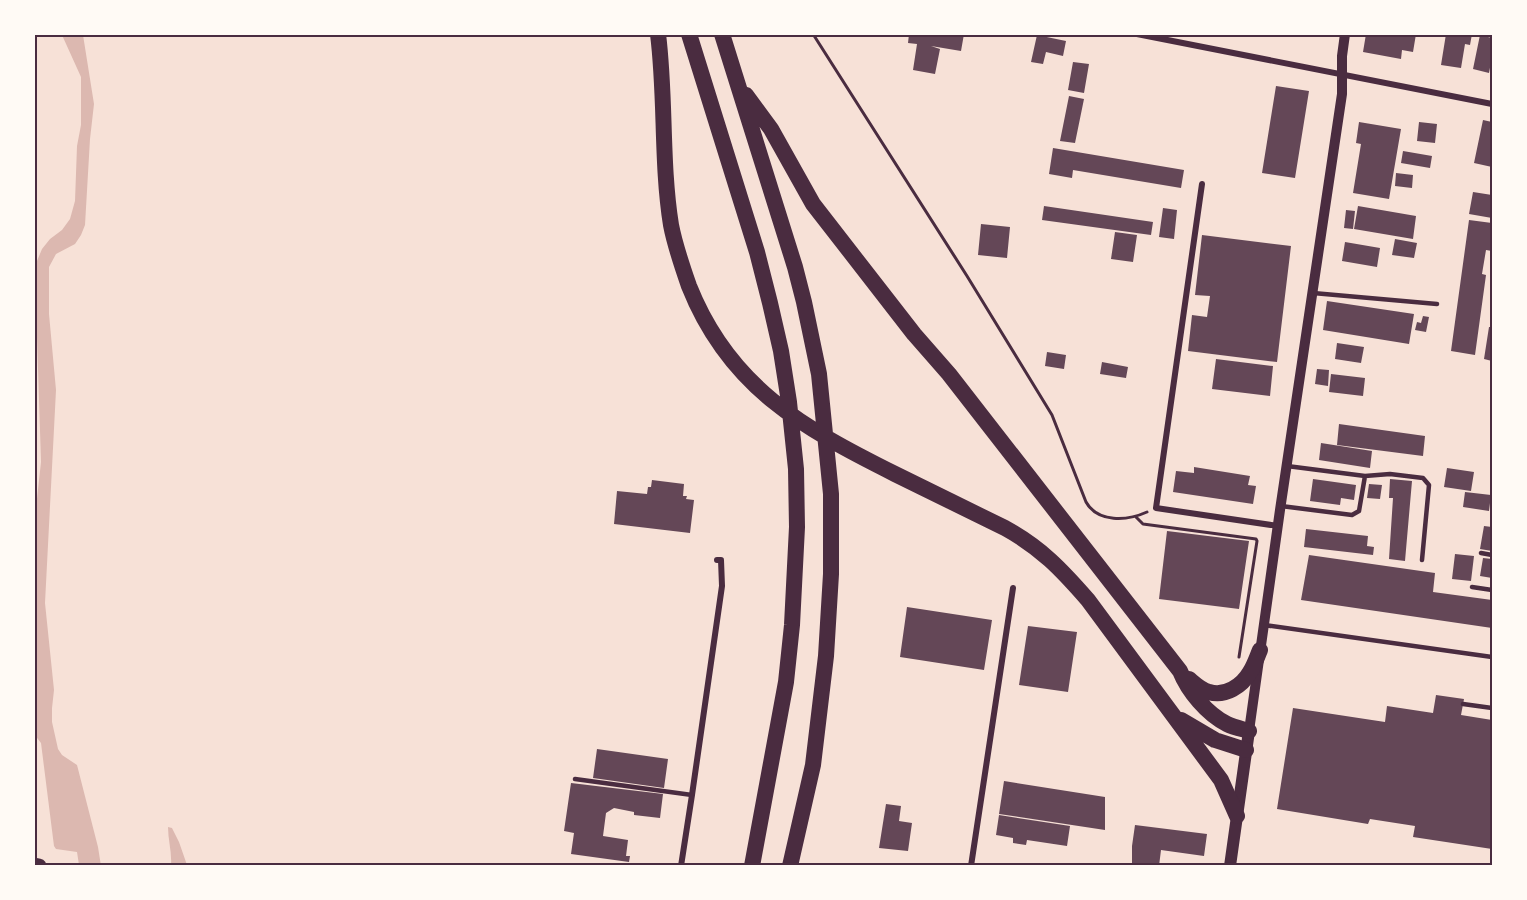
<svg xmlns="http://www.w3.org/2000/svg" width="1527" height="900" font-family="Montserrat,sans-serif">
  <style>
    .water { fill: #dcb8b0 }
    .building { fill: #644757 }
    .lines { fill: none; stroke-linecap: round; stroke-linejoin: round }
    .path { stroke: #4a2c40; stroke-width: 3 }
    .service { stroke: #4a2c40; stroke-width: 4.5 }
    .minor { stroke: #4a2c40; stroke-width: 6 }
    .tertiary { stroke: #4a2c40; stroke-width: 10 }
    .secondary { stroke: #4a2c40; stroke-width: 12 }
    .primary { stroke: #4a2c40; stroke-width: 15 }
    .motorway { stroke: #4a2c40; stroke-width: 16 }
    .neatline { fill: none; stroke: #4a2c40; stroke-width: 2 }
  </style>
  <rect width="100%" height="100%" fill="#f7e1d7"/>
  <path class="water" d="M 62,35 L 83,35 L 94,104 L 90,139 L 85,225 L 81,235 L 75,244 L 56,254 L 49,267 L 49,314 L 56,390 L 45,603 L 54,690 L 52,708 L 52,722 L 58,749 L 62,755 L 77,765 L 98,847 L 101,866 L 79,865 L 77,852 L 56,849 L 54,846 L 41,743 L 34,734 L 34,526 L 41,462 L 35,275 L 37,261 L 42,249 L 50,239 L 62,230 L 70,219 L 75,201 L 77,146 L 81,125 L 81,77 Z
    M 168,827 L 172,828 L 179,842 L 187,865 L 171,865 C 172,852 168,840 168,827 Z"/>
  <path class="building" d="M 909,34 L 964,34 L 961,51 L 931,46 L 940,49 L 935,74 L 913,70 L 917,44 L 908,43 Z
    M 1366,34 L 1416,34 L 1413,52 L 1402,50 L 1401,59 L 1363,52 Z
    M 1446,34 L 1472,34 L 1470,45 L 1465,44 L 1461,68 L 1441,65 Z
    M 1037,35 L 1066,41 L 1063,56 L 1046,52 L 1043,64 L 1031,62 Z
    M 1480,35 L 1492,38 L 1492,57 L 1489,73 L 1473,69 Z
    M 1073,62 L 1089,64 L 1084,93 L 1068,90 Z
    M 1276,86 L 1309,91 L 1295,178 L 1262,173 Z
    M 1069,96 L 1084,99 L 1075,143 L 1060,141 Z
    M 1483,120 L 1492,122 L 1492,167 L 1474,163 Z
    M 1359,122 L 1401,129 L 1389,199 L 1353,193 L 1361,144 L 1356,143 Z
    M 1419,122 L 1437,124 L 1435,143 L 1417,141 Z
    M 1053,148 L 1184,170 L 1181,188 L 1073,170 L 1072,178 L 1049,174 Z
    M 1403,151 L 1432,156 L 1430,168 L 1401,163 Z
    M 1396,173 L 1413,175 L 1412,188 L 1395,186 Z
    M 1473,192 L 1492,195 L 1492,218 L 1469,214 Z
    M 1044,206 L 1153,222 L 1151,235 L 1042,220 Z
    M 1358,206 L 1416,216 L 1413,239 L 1354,229 Z
    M 1163,208 L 1177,210 L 1174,239 L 1159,237 Z
    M 1346,210 L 1355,211 L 1353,229 L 1344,228 Z
    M 1469,220 L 1492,223 L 1492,251 L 1486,250 L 1482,274 L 1486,275 L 1475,355 L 1451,351 Z
    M 981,224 L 1010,227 L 1007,258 L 978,255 Z
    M 1115,232 L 1137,235 L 1133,262 L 1111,259 Z
    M 1202,235 L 1291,246 L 1277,362 L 1188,351 L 1192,315 L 1207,317 L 1210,296 L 1195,295 Z
    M 1395,239 L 1417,243 L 1414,258 L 1392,255 Z
    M 1345,242 L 1380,248 L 1377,267 L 1342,261 Z
    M 1327,301 L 1414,314 L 1409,344 L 1323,330 Z
    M 1423,316 L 1429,317 L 1426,332 L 1415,330 L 1417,322 L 1421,323 Z
    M 1489,327 L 1492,327 L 1492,361 L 1484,359 Z
    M 1337,343 L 1364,347 L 1361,363 L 1335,359 Z
    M 1047,352 L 1066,355 L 1064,369 L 1045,366 Z
    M 1216,359 L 1273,366 L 1270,396 L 1212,389 Z
    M 1102,362 L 1128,367 L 1126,378 L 1100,374 Z
    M 1317,369 L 1329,370 L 1328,386 L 1315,384 Z
    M 1331,374 L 1365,378 L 1363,396 L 1329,392 Z
    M 1339,424 L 1425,436 L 1423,456 L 1337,445 Z
    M 1321,443 L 1372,451 L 1370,468 L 1319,460 Z
    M 1194,467 L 1250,476 L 1248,485 L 1256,486 L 1253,504 L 1173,492 L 1176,471 L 1194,473 Z
    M 1447,468 L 1474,472 L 1471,491 L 1444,487 Z
    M 1313,479 L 1356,485 L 1354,500 L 1341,498 L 1340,505 L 1310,501 Z
    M 1390,479 L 1412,481 L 1405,561 L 1389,559 L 1393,498 L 1389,498 Z
    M 652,480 L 684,484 L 683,496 L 687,496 L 686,499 L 694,500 L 690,533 L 614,524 L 617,491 L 647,494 L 648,487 L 651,487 Z
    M 1369,484 L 1382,485 L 1380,499 L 1367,498 Z
    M 1465,492 L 1491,495 L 1489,511 L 1463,507 Z
    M 1484,526 L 1492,527 L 1492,551 L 1480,549 Z
    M 1306,529 L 1368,536 L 1367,546 L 1374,547 L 1373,555 L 1304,547 Z
    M 1167,531 L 1249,541 L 1239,609 L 1159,599 Z
    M 1455,554 L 1474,556 L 1471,581 L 1452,579 Z
    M 1309,555 L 1435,573 L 1433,592 L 1492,600 L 1492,628 L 1301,600 Z
    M 1483,558 L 1492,559 L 1492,578 L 1480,576 Z
    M 907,607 L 992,620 L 984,670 L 900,657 Z
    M 1028,626 L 1077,632 L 1068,692 L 1019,685 Z
    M 1436,695 L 1464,699 L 1461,715 L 1492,720 L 1492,849 L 1413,837 L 1415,826 L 1370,819 L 1368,824 L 1277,809 L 1293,708 L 1385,722 L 1387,706 L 1433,713 Z
    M 597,749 L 668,759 L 664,788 L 593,778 Z
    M 1004,781 L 1105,797 L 1105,830 L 999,814 Z
    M 571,783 L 663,794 L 660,818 L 634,815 L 634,812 L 614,808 L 606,813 L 603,836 L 628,840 L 626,856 L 630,856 L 629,862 L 571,854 L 574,833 L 564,831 Z
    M 886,804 L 901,806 L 899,821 L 912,823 L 908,851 L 879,848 Z
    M 999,815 L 1070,826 L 1067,846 L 1027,840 L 1026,845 L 1013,843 L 1013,838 L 996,835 Z
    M 1135,825 L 1207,834 L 1204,856 L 1161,850 L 1159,866 L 1132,866 L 1132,846 Z"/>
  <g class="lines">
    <path class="path" d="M 813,34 L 967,276 L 1052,415 L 1086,502 C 1098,523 1127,521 1147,512
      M 1136,517 L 1143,524 L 1256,539 L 1257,541 L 1239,657"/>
    <path class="service" d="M 1313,293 L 1437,304
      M 1287,466 L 1365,476 L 1390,474 L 1423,478 L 1429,485 L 1422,560
      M 1281,506 L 1352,515 L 1359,511 L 1365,476
      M 1481,553 L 1492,555
      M 1472,587 L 1492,590
      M 1264,625 L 1492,657
      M 1463,704 L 1492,708
      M 575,779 L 692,795"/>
    <path class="minor" d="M 1137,34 L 1492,104
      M 1202,184 L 1156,508 L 1278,526
      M 681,866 L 692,795 L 722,586 L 721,560 L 717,560
      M 971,866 L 1013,588"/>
    <path class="tertiary" d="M 1249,731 L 1280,510 L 1342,94 L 1342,56 L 1345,34"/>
    <path class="secondary" d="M 1230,866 L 1249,731"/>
    <path class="primary" d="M 34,865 L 39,866"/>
    <path class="motorway" d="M 658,34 C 666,98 661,162 671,225 C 675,246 682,266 689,286 C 729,387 803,428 895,474 C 932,492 968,510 1005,528 C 1041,548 1061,569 1088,600 L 1221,780 L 1237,816
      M 689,34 L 757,252 L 770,303 L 781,351 L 789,402 L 796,469 L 797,527 L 792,625 L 786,682 L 752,866
      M 722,34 L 795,267 L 804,302 L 819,374 L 831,494 L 831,574 L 826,656 L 813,765 L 790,866
      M 746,95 L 771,129 L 813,204 L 914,334 L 949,374 L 1180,671 C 1188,691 1207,714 1227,724 C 1233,727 1242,729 1249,731
      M 1189,679 C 1195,684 1201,690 1209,692 C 1225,697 1242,686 1250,672 C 1254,666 1257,657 1260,650
      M 1181,720 L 1215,740 L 1246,750"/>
  </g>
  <rect width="1527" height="900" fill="none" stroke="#fffaf5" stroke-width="72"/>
  <rect x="36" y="36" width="1455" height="828" class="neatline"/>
</svg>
